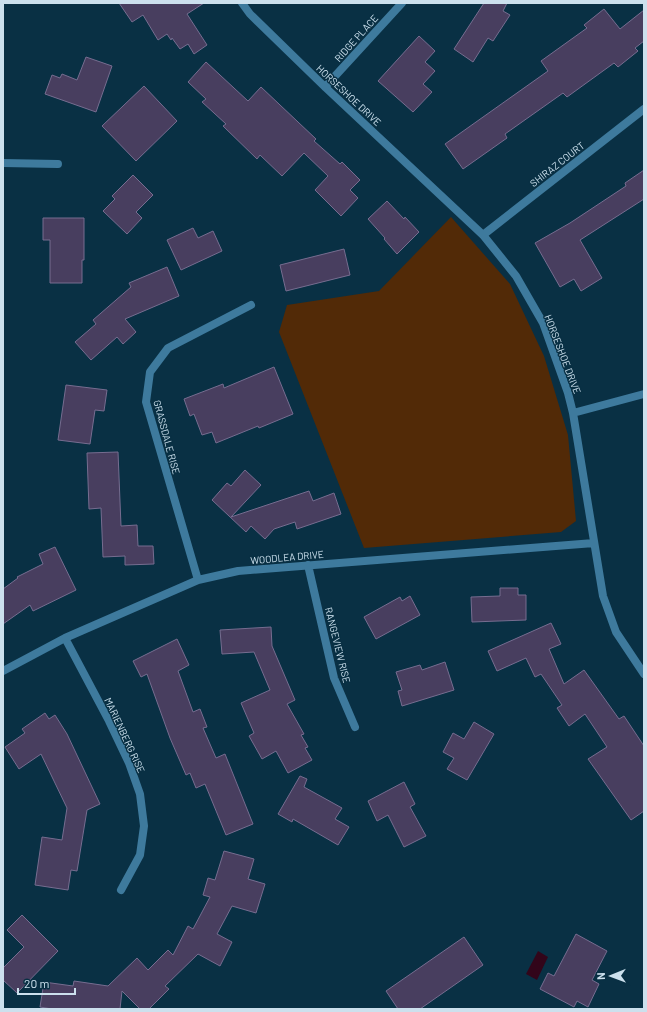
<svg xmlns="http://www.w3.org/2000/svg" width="647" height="1012" font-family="Barlow,sans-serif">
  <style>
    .green { fill: #522a07 }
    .water { fill: #32051a }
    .building { fill: #483e5f; stroke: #766d90 }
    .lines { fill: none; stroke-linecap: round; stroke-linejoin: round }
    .minor { stroke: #3e7a9d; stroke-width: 8 }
    .labels { text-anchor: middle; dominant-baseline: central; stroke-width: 3; stroke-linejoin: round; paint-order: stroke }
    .street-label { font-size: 10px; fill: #cce0ed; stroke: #093044 }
  </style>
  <rect width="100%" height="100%" fill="#093044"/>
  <path class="green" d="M 451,217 L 510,284 L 544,356 L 568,435 L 576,521 L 561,532 L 364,548 L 279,332 L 287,305 L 379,291 Z"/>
  <path class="water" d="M 538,951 L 548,957 L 537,980 L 526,974 Z"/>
  <path class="building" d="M 119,3 L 204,3 L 187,14 L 207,45 L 194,54 L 188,44 L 180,49 L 172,38 L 171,40 L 167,34 L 158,40 L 143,15 L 132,22 Z
    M 484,3 L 507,3 L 503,11 L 510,15 L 493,41 L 488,38 L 473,62 L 454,49 Z
    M 604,9 L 620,29 L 644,10 L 644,41 L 635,48 L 638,51 L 618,67 L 614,63 L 567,97 L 563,93 L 505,134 L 507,138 L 463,169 L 445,144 L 548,71 L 541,61 L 587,28 L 584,25 Z
    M 419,36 L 435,51 L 425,62 L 435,71 L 423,84 L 432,92 L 413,112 L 378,81 Z
    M 86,57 L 112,66 L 96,112 L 45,94 L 52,75 L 60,78 L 62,74 L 77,80 Z
    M 206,62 L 248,101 L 261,87 L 316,139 L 314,141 L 340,164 L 342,162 L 360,180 L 350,190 L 358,198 L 341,216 L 315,190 L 328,176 L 304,153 L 282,176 L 260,155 L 257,159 L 223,126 L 226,124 L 202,102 L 206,99 L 188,82 Z
    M 144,86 L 177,121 L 136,161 L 102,126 Z
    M 644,170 L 644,199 L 580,240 L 602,278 L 581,291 L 574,279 L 560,287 L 535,243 L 570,223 L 626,186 L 625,183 Z
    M 133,175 L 153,195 L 136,212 L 142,218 L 127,234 L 103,211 L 115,199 L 112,196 Z
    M 387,201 L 404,219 L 405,217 L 419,232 L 397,254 L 384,239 L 385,238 L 368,219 Z
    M 43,218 L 84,218 L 84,260 L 82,260 L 82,283 L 50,283 L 50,240 L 43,240 Z
    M 193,228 L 198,238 L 213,231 L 222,251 L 181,270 L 167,240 Z
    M 344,249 L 350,275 L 286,291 L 280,265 Z
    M 167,267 L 179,296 L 125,319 L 136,332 L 123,344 L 117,337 L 91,360 L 75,342 L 96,324 L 93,320 L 131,287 L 129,283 Z
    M 274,367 L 293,414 L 259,428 L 258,426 L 216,443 L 212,432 L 202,435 L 194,414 L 190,416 L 184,399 L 223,384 L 224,388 Z
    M 66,385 L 107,390 L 104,411 L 95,410 L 90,444 L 58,440 Z
    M 118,452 L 121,526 L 137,525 L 138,546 L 153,546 L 154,564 L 125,565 L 125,556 L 103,557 L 101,508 L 89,509 L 87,453 Z
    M 245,470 L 261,485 L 231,517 L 309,491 L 313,501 L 334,493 L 341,514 L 297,529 L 295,522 L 274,529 L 265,539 L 251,526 L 246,532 L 212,500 L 227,483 L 231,486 Z
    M 55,547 L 76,590 L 33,611 L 30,605 L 3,624 L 3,589 L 18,578 L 17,577 L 43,564 L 39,554 Z
    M 500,588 L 518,588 L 518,595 L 526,595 L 526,620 L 472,622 L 471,597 L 500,596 Z
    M 410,596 L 420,615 L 376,639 L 364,617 L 400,597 L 402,601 Z
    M 551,623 L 561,644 L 549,649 L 564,684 L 584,670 L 619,719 L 624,716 L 644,746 L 644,811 L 631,820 L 588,759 L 607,747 L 585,714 L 569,726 L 557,708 L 562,705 L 541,674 L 535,677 L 526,658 L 497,671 L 488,651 Z
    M 271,627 L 272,646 L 295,700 L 287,704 L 304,734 L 301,735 L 308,747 L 305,748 L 312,760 L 288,773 L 276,751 L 262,759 L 249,736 L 254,733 L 241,703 L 270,690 L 254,652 L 222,654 L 220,630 Z
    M 177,639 L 189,665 L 178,671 L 193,712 L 200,709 L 207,727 L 203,728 L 216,758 L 225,754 L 253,824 L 226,835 L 205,784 L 196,788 L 190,773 L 186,775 L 170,738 L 147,674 L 141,677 L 133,661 Z
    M 445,662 L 454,690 L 402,706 L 398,691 L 402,690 L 396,672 L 420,665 L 422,670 Z
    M 45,713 L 49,719 L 55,715 L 67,734 L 100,804 L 87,810 L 77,871 L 71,870 L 68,890 L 35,885 L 42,837 L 62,840 L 67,808 L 41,754 L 19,769 L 5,747 L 25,733 L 22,729 Z
    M 474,722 L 494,734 L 467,780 L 447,769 L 454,758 L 443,752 L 453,733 L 464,739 Z
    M 300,776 L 307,779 L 304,787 L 342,808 L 335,819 L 349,827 L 338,845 L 293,819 L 292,822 L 278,814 Z
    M 404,782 L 415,804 L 410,807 L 426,836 L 404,847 L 388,815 L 377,821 L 368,801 Z
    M 224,851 L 254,859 L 248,879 L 265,884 L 256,913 L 232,906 L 217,934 L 232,942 L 220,966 L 198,954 L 165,986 L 169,989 L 149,1009 L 140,1009 L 122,991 L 120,1009 L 52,1009 L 40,1007 L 44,982 L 73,986 L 74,981 L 108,986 L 137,958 L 148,970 L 168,950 L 173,955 L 188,926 L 193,929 L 210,897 L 203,895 L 208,878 L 215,880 Z
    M 22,915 L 58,951 L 17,993 L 3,980 L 3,968 L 24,947 L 7,930 Z
    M 576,934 L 607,951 L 592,980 L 599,984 L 588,1007 L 577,1001 L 574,1007 L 540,989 L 548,973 L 554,976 Z
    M 464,937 L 483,965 L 420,1009 L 398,1009 L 386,991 Z"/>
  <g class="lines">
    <path class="minor" d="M 242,3 L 250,14 L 325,87 L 483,235 L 516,276 L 543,323 L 568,393 L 573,413 L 603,596 L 616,632 L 644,674
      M 325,87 L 402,3
      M 3,163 L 58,164
      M 483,235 L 644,109
      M 573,413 L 644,394
      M 308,565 L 334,678 L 355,727
      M 198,580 L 146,402 L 150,372 L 168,348 L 251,305
      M 65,638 L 109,721 L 129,763 L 140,794 L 144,826 L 140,855 L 121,890
      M 3,671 L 65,638 L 198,580 L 238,571 L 594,543"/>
  </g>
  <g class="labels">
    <g class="street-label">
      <text transform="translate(356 38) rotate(-48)">RIDGE PLACE</text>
      <text transform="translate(349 95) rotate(43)">HORSESHOE DRIVE</text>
      <text transform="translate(557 164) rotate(-38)">SHIRAZ COURT</text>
      <text transform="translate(563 354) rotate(69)">HORSESHOE DRIVE</text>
      <text transform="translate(167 437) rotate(75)">GRASSDALE RISE</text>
      <text transform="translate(287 557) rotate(-5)">WOODLEA DRIVE</text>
      <text transform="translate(338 645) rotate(76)">RANGEVIEW RISE</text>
      <text transform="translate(125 735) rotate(65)">MARIENBERG RISE</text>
    </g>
  </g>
  <rect width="647" height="1012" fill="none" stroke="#cce0ed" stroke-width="8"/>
  <g transform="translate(611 976) rotate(269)" stroke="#093044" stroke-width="3" paint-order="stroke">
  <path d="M0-3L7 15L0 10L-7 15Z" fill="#cce0ed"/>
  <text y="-6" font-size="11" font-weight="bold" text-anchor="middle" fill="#cce0ed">N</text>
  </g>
  <path d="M18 988v6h57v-6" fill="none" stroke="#cce0ed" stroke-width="2"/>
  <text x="24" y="988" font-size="12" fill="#cce0ed" stroke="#093044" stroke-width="3" paint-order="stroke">20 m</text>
</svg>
